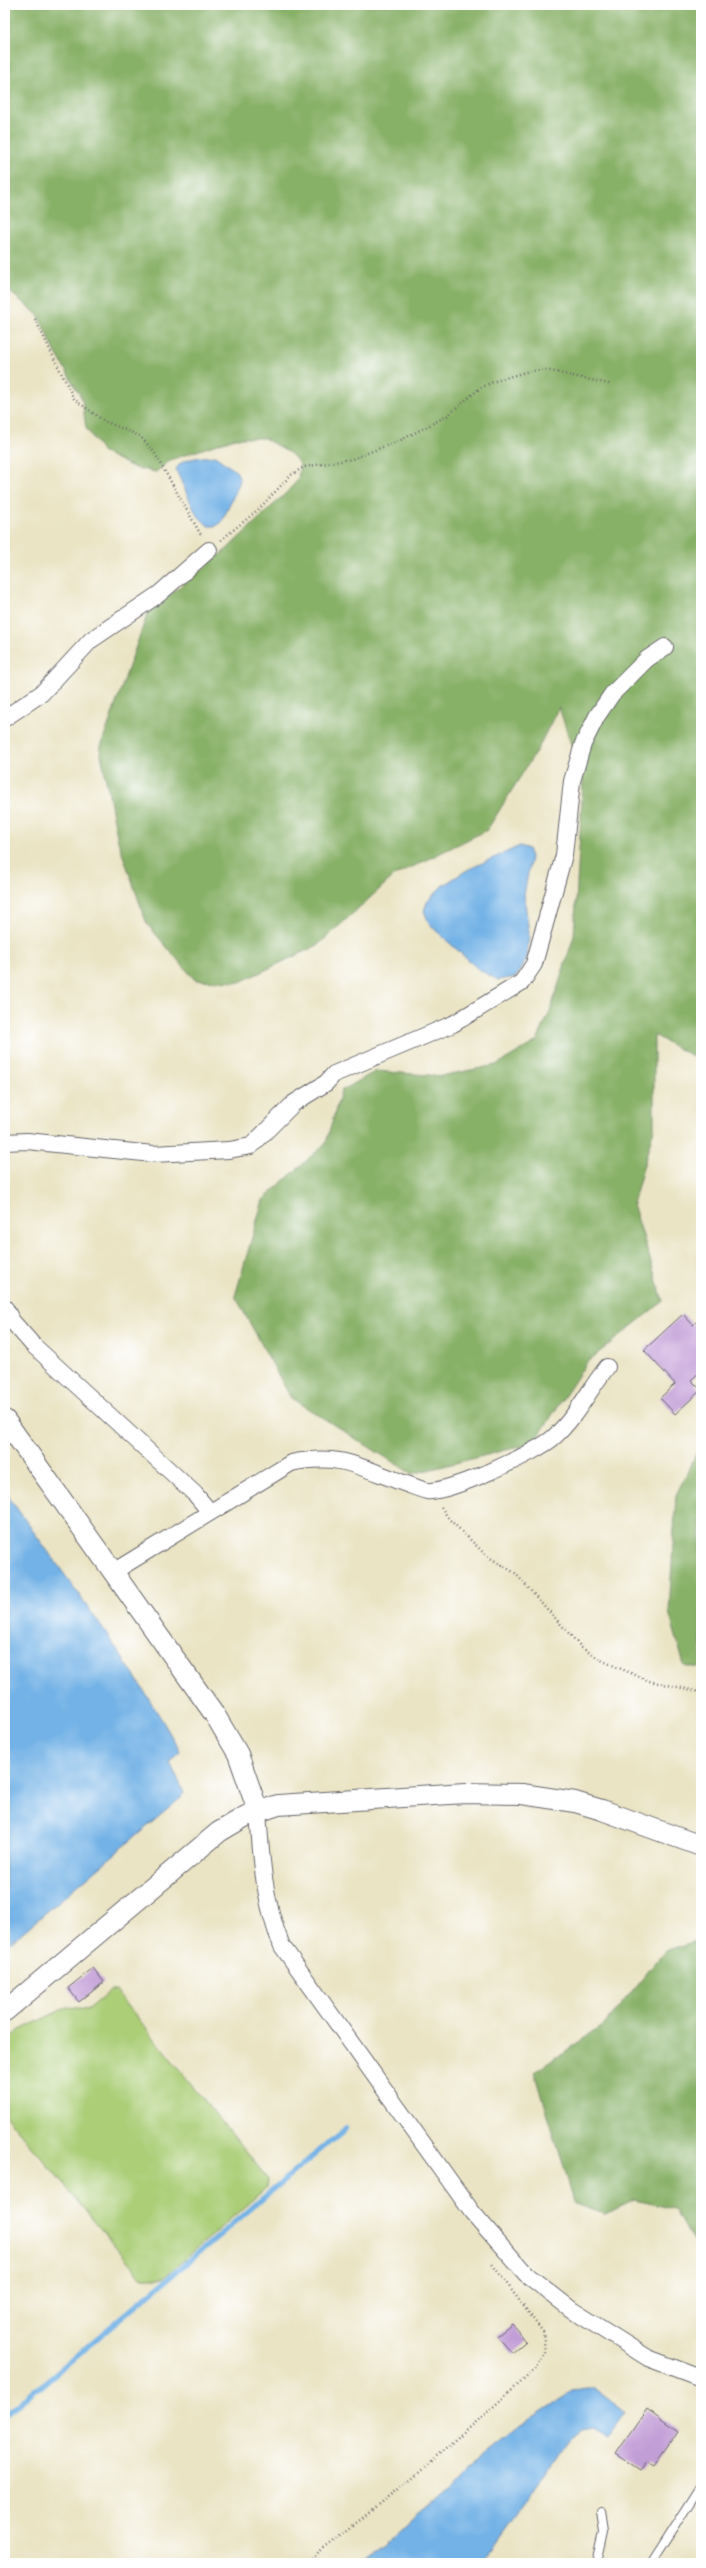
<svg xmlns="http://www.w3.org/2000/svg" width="706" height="2568" font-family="'Sorts Mill Goudy',serif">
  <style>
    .green { fill: #abce77; stroke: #667859 }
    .forest { fill: #88b168; stroke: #556a52 }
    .water { fill: #73b2e6; stroke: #4a6a90 }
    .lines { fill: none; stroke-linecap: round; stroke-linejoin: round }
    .stream { stroke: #73b2e6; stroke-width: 5.5 }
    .building { fill: #c29ed7 }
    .service-casing { stroke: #68666b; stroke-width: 10 }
    .minor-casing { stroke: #68666b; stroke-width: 18 }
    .tertiary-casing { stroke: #68666b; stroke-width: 22 }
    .path { stroke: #68666b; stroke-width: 2.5; stroke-dasharray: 1 3; stroke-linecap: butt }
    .service { stroke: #fff; stroke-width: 8 }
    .minor { stroke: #fff; stroke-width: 16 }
    .tertiary { stroke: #fff; stroke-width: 20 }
  </style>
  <rect width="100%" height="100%" fill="#fff"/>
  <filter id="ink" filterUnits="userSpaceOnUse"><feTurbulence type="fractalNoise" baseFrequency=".025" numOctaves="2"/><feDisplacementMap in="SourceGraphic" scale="8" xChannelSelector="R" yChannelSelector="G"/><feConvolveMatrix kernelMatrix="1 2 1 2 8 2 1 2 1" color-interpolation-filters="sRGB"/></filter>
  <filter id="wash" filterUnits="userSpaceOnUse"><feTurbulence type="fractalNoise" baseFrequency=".012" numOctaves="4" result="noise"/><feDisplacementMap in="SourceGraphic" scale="16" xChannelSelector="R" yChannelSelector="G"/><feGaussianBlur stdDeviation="0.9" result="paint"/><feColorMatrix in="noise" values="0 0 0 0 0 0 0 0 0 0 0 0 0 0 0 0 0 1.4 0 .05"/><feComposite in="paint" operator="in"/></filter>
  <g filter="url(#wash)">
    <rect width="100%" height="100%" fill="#eae4c4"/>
    <path class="green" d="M 110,1991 L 116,1991 L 268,2179 L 267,2187 L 163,2278 L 142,2278 L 5,2115 L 5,2041 L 20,2030 L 67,2007 L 89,2009 Z"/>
    <path class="forest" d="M 5,5 L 701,5 L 701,1061 L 654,1035 L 654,1128 L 633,1204 L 663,1301 L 587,1362 L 534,1443 L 412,1474 L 291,1398 L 235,1296 L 263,1200 L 326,1143 L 341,1091 L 376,1071 L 441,1076 L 496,1065 L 537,1041 L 550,1011 L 574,936 L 583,782 L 559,707 L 537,750 L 487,830 L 394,876 L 318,945 L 240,982 L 195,980 L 147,924 L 118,841 L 100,749 L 148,612 L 227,549 L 286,493 L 298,480 L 300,464 L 291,454 L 264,438 L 235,438 L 170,460 L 156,472 L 135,468 L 103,452 L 86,428 L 82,399 L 56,353 L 38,315 L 5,288 Z
      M 701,1444 L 701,1669 L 684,1665 L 669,1612 L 676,1495 Z
      M 701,1939 L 701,2256 L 675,2209 L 635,2200 L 605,2214 L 575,2204 L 535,2072 L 605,2024 L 665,1951 Z"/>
    <path class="water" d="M 215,456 L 237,472 L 240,481 L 222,522 L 216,526 L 208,526 L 196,514 L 176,470 C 180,457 204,457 215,456 Z
      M 520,846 L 528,849 L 531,857 L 524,895 L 529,933 L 527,958 L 516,977 L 498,980 L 478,969 L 430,925 L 424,911 L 427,902 L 442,886 L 467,870 Z
      M 5,1492 C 66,1577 129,1660 180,1751 L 170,1763 L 184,1792 L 182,1797 L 5,1947 Z
      M 588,2389 L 595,2389 L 625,2412 L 608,2437 L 593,2427 L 582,2429 L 574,2435 L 482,2563 L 359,2563 L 384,2544 L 417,2513 L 453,2490 L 488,2452 L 527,2421 L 573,2391 Z"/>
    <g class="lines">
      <path class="stream" d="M 5,2416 L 345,2129"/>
    </g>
    <g id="blocks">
      <path class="building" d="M 683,1314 L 693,1325 L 701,1317 L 701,1371 L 691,1380 L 701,1390 L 675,1414 L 660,1398 L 675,1384 L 644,1350 Z
        M 93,1968 L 104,1982 L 79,2002 L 68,1988 Z
        M 512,2324 L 526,2341 L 512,2353 L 497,2336 Z
        M 647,2409 L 678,2431 L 654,2465 L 647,2461 L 640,2470 L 616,2454 Z"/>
    </g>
  </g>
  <g filter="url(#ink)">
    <use href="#blocks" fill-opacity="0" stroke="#68666b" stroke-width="1"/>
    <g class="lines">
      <defs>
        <path id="service" d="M 597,2563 L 604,2531 L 601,2511
          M 651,2563 L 701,2485"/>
        <path id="minor" d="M 5,718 L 42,693 L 91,640 L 159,594 L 209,550
          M 5,1142 L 27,1141 L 153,1154 L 229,1150 L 251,1146 L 294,1103 L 326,1083 L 334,1074 L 453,1024 L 522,982 L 534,964 L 564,855 L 572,781 L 583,744 L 597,716 L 612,694 L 647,659 L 665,647
          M 5,1308 L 12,1321 L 33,1345 L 195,1494 L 210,1512
          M 113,1572 L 291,1463 C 339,1453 357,1466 401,1482 C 410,1485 419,1489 427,1491 C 447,1494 538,1452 554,1437 C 576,1417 589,1390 607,1367
          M 258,1811 C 261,1857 264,1904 282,1946 L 472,2212 L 526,2274 L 572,2310 L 648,2358 L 701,2378"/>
        <path id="tertiary" d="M 5,1420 L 215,1715 L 238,1754 L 258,1811
          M 5,2011 L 219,1832 L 246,1816 L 278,1805 L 465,1793 L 522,1794 L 575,1802 L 602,1810 L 701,1846"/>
      </defs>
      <use href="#service" class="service-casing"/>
      <use href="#minor" class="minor-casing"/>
      <use href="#tertiary" class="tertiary-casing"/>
      <path class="path" d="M 35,319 L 74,399 L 104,421 L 140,436 L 154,452 L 201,535
        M 221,540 L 258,510 L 291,475 L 304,467 L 352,459 L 401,440 L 447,416 L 480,388 L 495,381 L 529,371 L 546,370 L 609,384
        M 441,1507 L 449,1519 L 487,1556 L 515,1573 L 582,1648 L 603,1661 L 649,1681 L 701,1692
        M 306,2563 L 414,2477 L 537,2368 L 545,2352 L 543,2332 L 492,2264"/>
      <use href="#service" class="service"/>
      <use href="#minor" class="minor"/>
      <use href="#tertiary" class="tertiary"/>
    </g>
  </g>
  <rect width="706" height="2568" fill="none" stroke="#fff" stroke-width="20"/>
</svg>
